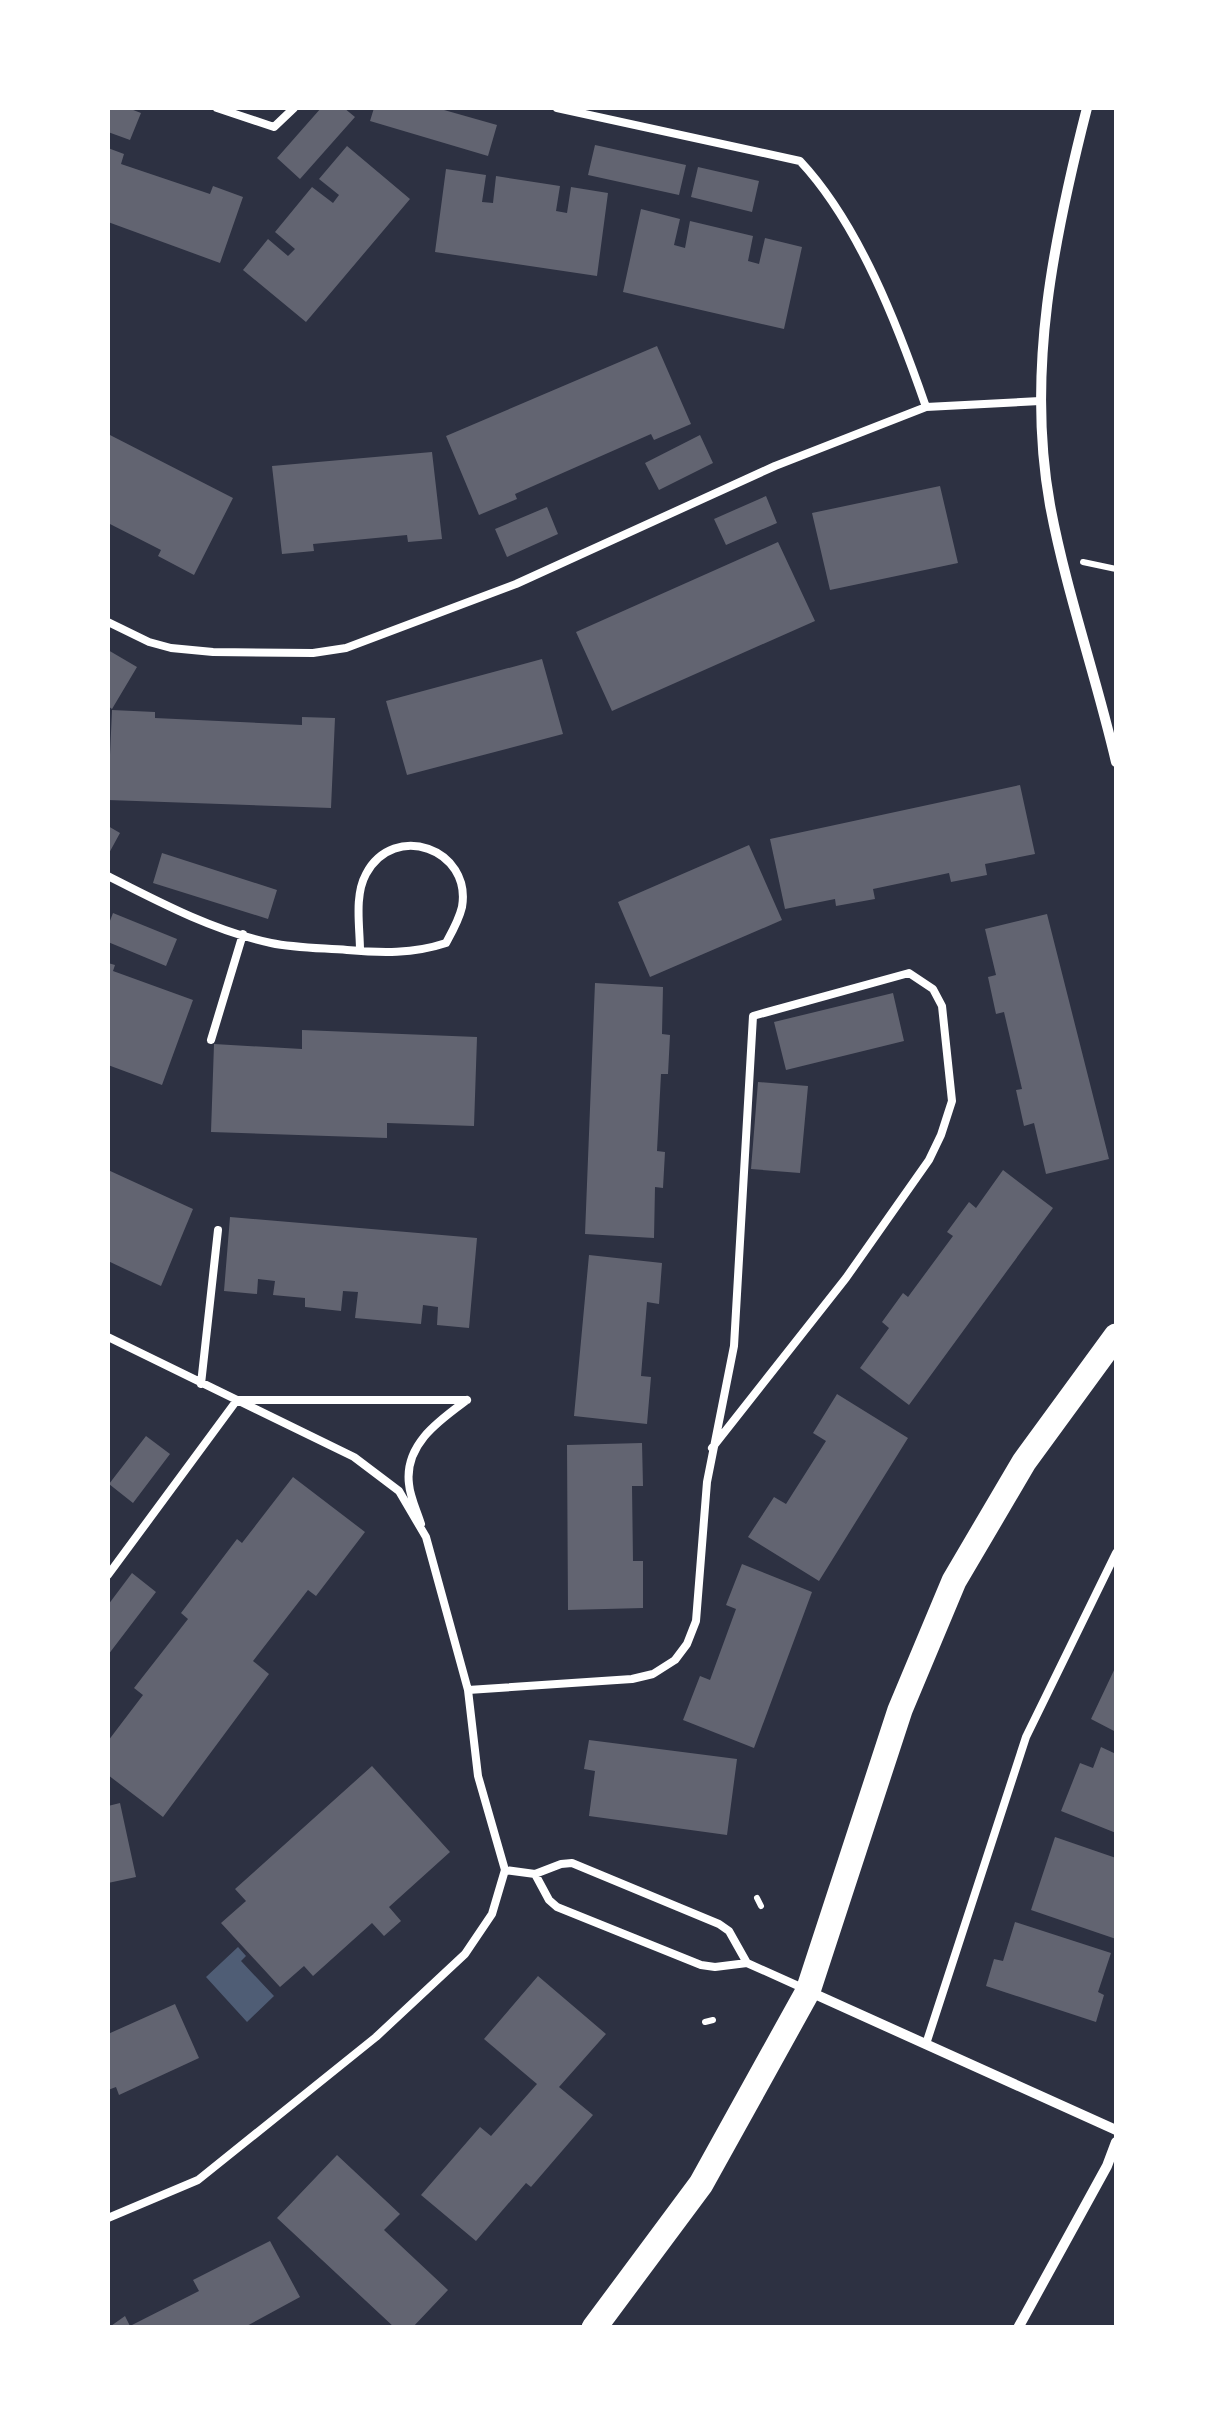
<svg xmlns="http://www.w3.org/2000/svg" width="1224" height="2435" font-family="Overpass,sans-serif">
  <style>
    .water { fill: #4f5d75 }
    .building { fill: #626471 }
    .lines { fill: none; stroke-linecap: round; stroke-linejoin: round }
    .path { stroke: #fff; stroke-width: 6 }
    .service { stroke: #fff; stroke-width: 8 }
    .minor { stroke: #fff; stroke-width: 10 }
    .primary { stroke: #fff; stroke-width: 25 }
  </style>
  <rect width="100%" height="100%" fill="#2d3142"/>
  <path class="water" d="M 238,1947 L 246,1956 L 241,1961 L 274,1996 L 247,2022 L 206,1977 Z"/>
  <path class="building" d="M 108,108 L 128,108 L 141,113 L 130,140 L 108,132 Z
    M 321,108 L 344,108 L 355,117 L 300,179 L 277,158 Z
    M 374,108 L 437,108 L 497,125 L 488,156 L 370,121 Z
    M 595,145 L 686,165 L 679,195 L 588,175 Z
    M 347,146 L 410,199 L 306,322 L 243,270 L 268,239 L 288,256 L 295,249 L 275,232 L 312,187 L 333,203 L 339,195 L 319,179 Z
    M 108,148 L 124,154 L 121,164 L 210,194 L 213,186 L 243,197 L 220,263 L 108,222 Z
    M 698,167 L 759,181 L 752,212 L 691,197 Z
    M 446,169 L 486,175 L 482,202 L 493,203 L 496,176 L 560,186 L 556,211 L 567,213 L 571,187 L 608,193 L 597,276 L 435,252 Z
    M 641,209 L 680,219 L 674,245 L 685,248 L 690,221 L 753,236 L 748,261 L 759,264 L 765,238 L 802,247 L 784,329 L 623,292 Z
    M 657,346 L 691,424 L 654,440 L 651,434 L 515,494 L 517,499 L 479,515 L 446,436 Z
    M 108,434 L 233,498 L 194,575 L 158,556 L 161,550 L 108,523 Z
    M 700,435 L 713,463 L 659,490 L 645,463 Z
    M 432,452 L 442,539 L 408,542 L 407,535 L 313,544 L 314,551 L 282,554 L 272,466 Z
    M 940,486 L 958,563 L 830,590 L 812,513 Z
    M 766,496 L 777,523 L 726,545 L 714,519 Z
    M 547,507 L 558,534 L 507,557 L 495,529 Z
    M 778,542 L 815,621 L 612,711 L 576,632 Z
    M 108,650 L 137,667 L 112,709 L 108,706 Z
    M 542,659 L 563,734 L 407,775 L 386,701 Z
    M 112,710 L 155,712 L 155,718 L 302,725 L 302,717 L 335,718 L 331,808 L 108,800 Z
    M 1020,785 L 1035,854 L 985,864 L 987,875 L 951,882 L 949,873 L 873,889 L 875,899 L 836,906 L 835,899 L 785,909 L 770,839 Z
    M 108,826 L 120,833 L 108,855 Z
    M 749,845 L 782,920 L 650,977 L 618,902 Z
    M 162,853 L 277,890 L 268,919 L 153,883 Z
    M 113,913 L 177,939 L 166,966 L 108,942 L 108,926 Z
    M 1047,914 L 1109,1159 L 1046,1174 L 1034,1123 L 1024,1126 L 1016,1090 L 1022,1089 L 1004,1012 L 996,1014 L 988,977 L 996,975 L 985,929 Z
    M 108,963 L 115,965 L 113,971 L 193,1000 L 162,1085 L 108,1065 Z
    M 595,983 L 663,987 L 662,1034 L 670,1035 L 668,1074 L 661,1074 L 657,1151 L 665,1152 L 663,1188 L 655,1187 L 654,1238 L 585,1234 Z
    M 893,993 L 904,1041 L 786,1070 L 774,1022 Z
    M 302,1030 L 477,1037 L 474,1126 L 387,1123 L 387,1138 L 211,1132 L 214,1044 L 302,1049 Z
    M 758,1082 L 808,1086 L 800,1173 L 751,1169 Z
    M 108,1170 L 193,1209 L 161,1286 L 108,1261 Z
    M 1003,1170 L 1053,1208 L 909,1405 L 860,1368 L 889,1328 L 882,1322 L 903,1293 L 908,1297 L 953,1236 L 947,1232 L 969,1202 L 976,1208 Z
    M 230,1217 L 477,1238 L 469,1328 L 437,1325 L 438,1307 L 423,1305 L 421,1324 L 355,1318 L 358,1292 L 343,1291 L 341,1311 L 305,1307 L 305,1298 L 273,1295 L 275,1281 L 258,1279 L 257,1294 L 224,1291 Z
    M 589,1255 L 662,1263 L 659,1304 L 647,1302 L 641,1376 L 651,1377 L 647,1424 L 574,1416 Z
    M 837,1394 L 908,1438 L 819,1581 L 748,1537 L 774,1497 L 786,1504 L 826,1441 L 813,1433 Z
    M 146,1436 L 170,1454 L 133,1503 L 109,1484 Z
    M 642,1443 L 643,1486 L 632,1486 L 633,1561 L 643,1561 L 643,1608 L 568,1610 L 567,1445 Z
    M 293,1477 L 365,1532 L 316,1596 L 308,1590 L 253,1661 L 269,1674 L 163,1817 L 108,1775 L 108,1741 L 143,1695 L 134,1688 L 188,1619 L 181,1613 L 237,1539 L 242,1543 Z
    M 742,1564 L 812,1592 L 754,1748 L 683,1720 L 700,1676 L 710,1680 L 736,1609 L 726,1605 Z
    M 132,1573 L 156,1592 L 108,1655 L 108,1605 Z
    M 1116,1666 L 1116,1732 L 1091,1719 Z
    M 589,1740 L 737,1759 L 727,1835 L 589,1816 L 595,1771 L 584,1769 Z
    M 1101,1747 L 1116,1754 L 1116,1833 L 1061,1811 L 1080,1763 L 1093,1768 Z
    M 372,1766 L 450,1852 L 389,1907 L 401,1921 L 384,1936 L 372,1923 L 313,1976 L 304,1966 L 280,1987 L 221,1923 L 246,1901 L 235,1889 Z
    M 120,1803 L 136,1877 L 108,1883 L 108,1806 Z
    M 1055,1837 L 1116,1858 L 1116,1939 L 1031,1910 Z
    M 1015,1922 L 1111,1953 L 1098,1992 L 1104,1995 L 1096,2022 L 986,1986 L 994,1959 L 1003,1961 Z
    M 538,1976 L 606,2034 L 559,2087 L 593,2115 L 531,2187 L 526,2183 L 476,2241 L 421,2195 L 480,2127 L 491,2136 L 537,2084 L 484,2039 Z
    M 175,2004 L 199,2058 L 119,2095 L 116,2087 L 108,2090 L 108,2034 Z
    M 337,2155 L 400,2214 L 384,2230 L 448,2290 L 412,2328 L 395,2328 L 277,2218 Z
    M 270,2241 L 300,2297 L 243,2328 L 108,2328 L 125,2316 L 130,2326 L 199,2291 L 193,2280 Z"/>
  <g class="lines">
    <path class="path" d="M 1083,562 L 1116,569
      M 757,1898 L 761,1906
      M 705,2022 L 713,2020"/>
    <path class="service" d="M 217,108 L 274,127 L 294,108
      M 557,108 L 800,161 C 859,224 898,326 926,407
      M 108,622 L 149,642 L 171,648 L 213,652 L 313,653 L 346,648 L 516,584 L 775,466 L 926,407 L 1040,401
      M 108,876 C 159,902 214,931 271,943 C 295,948 322,948 347,950 C 381,953 413,954 446,943 C 452,932 459,920 462,907 C 472,849 394,821 366,874 C 354,896 360,927 360,951
      M 211,1040 L 243,934
      M 108,1337 L 354,1457 L 399,1491 L 426,1537 L 468,1690 L 478,1776 L 505,1870 L 492,1914 L 465,1954 L 376,2037 L 198,2180 L 108,2218
      M 201,1384 L 218,1230
      M 421,1524 C 417,1511 410,1497 409,1484 C 404,1444 440,1420 467,1400
      M 108,1575 L 237,1400 L 467,1400
      M 468,1690 L 632,1679 L 653,1674 L 675,1660 L 687,1644 L 696,1621 L 707,1482 L 734,1346 L 753,1016 L 909,973 L 933,989 L 942,1006 L 952,1101 L 941,1135 L 929,1160 L 846,1278 L 712,1448
      M 505,1870 L 535,1874 L 561,1864 L 572,1863 L 719,1924 L 729,1931 L 747,1963
      M 535,1874 L 549,1900 L 557,1907 L 701,1965 L 715,1967 L 747,1963 L 805,1989
      M 926,2044 L 1026,1737 L 1116,1553"/>
    <path class="minor" d="M 1087,108 C 1054,237 1026,371 1050,505 C 1066,591 1096,676 1116,762
      M 808,1991 L 1116,2130
      M 1018,2328 L 1107,2166 L 1116,2142"/>
    <path class="primary" d="M 594,2328 L 701,2184 L 808,1991 L 900,1710 L 954,1581 L 1024,1462 L 1116,1336"/>
  </g>
  <rect width="1224" height="2435" fill="none" stroke="#ffffff" stroke-width="220"/>
</svg>
